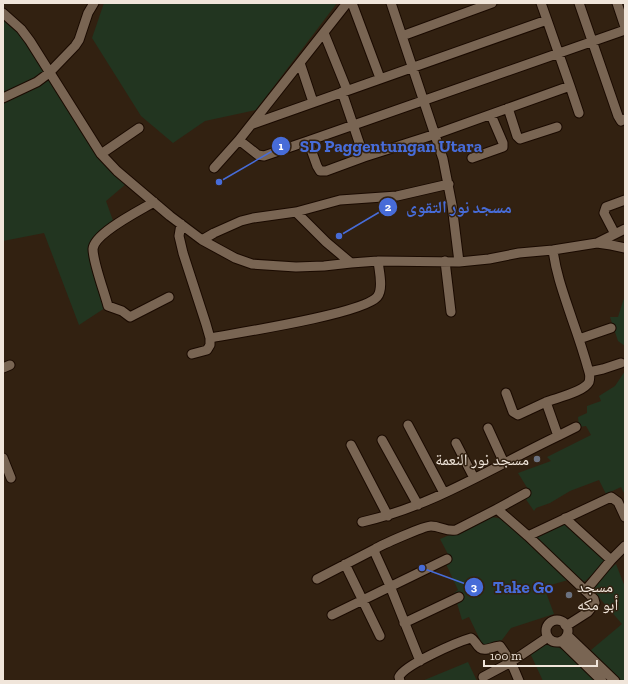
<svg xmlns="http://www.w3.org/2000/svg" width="628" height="684" font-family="'Zilla Slab','Noto Naskh Arabic',serif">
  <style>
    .green { fill: #223520 }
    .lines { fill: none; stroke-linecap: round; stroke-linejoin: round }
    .minor-casing { stroke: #1a0a00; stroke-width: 11 }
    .minor { stroke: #796553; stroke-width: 9 }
    .worship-dot { fill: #6b7280; stroke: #322111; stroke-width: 1.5 }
    .labels { text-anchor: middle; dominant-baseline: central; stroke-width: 3; stroke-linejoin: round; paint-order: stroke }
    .poi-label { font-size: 16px; fill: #f0e5da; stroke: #322111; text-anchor: end }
    .leader { fill: none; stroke: #476cd8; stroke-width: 1.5 }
    .callout-dot { fill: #476cd8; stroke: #322111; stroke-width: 1.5 }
    .mark-label { font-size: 12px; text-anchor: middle; font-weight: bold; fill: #fff }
    .callout-label { font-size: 17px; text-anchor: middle; font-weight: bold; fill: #476cd8; stroke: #322111; stroke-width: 3; stroke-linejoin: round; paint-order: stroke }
  </style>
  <rect width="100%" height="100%" fill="#322111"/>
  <path class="green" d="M 104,3 L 337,3 L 256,110 L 205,121 L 173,143 L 141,116 L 92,38 Z
    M 3,15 L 13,24 L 45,71 L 41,76 L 3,93 Z
    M 50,79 L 101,160 L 126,184 L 106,201 L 116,229 L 92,247 L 108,306 L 79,325 L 44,233 L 3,241 L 3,102 Z
    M 625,295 L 625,346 L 618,341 L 610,317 L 618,317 Z
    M 625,371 L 625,495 L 621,487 L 606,494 L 599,480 L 570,491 L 550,503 L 536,508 L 534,511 L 525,498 L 531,494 L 518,473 L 551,461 L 547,457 L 591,435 L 586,426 L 579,427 L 578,417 L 587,413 L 587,406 L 601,401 L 599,396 L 615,386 Z
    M 492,517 L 503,519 L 509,523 L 568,580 L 544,587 L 554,614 L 511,628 L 502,640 L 488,644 L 482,644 L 469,617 L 462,620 L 454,593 L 458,590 L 446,564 L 451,560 L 440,539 Z
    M 564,523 L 607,561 L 583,583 L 535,537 Z
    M 616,564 L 625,587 L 625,681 L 621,681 L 591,650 L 622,624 L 590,587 Z
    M 550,642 L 566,652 L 596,681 L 543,681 L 530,653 L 535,648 Z
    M 468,662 L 477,681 L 422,681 Z"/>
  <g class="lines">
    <defs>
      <path id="minor" d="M 347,3 L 239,140 L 258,155 L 264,156 L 308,141 L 625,30
        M 352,3 L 380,78
        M 391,3 L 443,159 L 452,205 L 459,262
        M 579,3 L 618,116 L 621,121 L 625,119
        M 617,3 L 625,27
        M 3,13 L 21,29 L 30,41 L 101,154 L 117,171 L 170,216 L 202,240 L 235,258 L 252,264 L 296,267 L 324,266 L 351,263 L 378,261 L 459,262 L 489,259 L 519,253 L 553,250 L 597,243 L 611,245 L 625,248
        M 324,33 L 347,90
        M 402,36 L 492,3
        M 300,63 L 313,102
        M 570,86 L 579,113
        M 342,92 L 364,157 L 436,134 L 570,86 L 547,20
        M 3,98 L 37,82 L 49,73 L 75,46 L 79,40 L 88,13 L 94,3
        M 508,108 L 517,136 L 520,139 L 557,127
        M 253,124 L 547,20 L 541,3
        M 308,141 L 317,166 L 320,171 L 326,171 L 364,157
        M 101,154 L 139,128
        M 472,158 L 503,147 L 503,143 L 491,115
        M 214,168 L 239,140
        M 154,202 C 141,210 94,233 93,249 C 93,262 104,291 108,306 L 122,311 L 130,317 L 169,297
        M 296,212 L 326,242 L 351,263
        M 181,224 L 179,236 L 183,253 L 206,324 L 210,338 C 237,333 362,314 377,297 C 384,289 379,271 378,261
        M 615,234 L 604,213 L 606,207 L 625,200
        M 202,240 L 214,233 L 241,221 L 253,218 L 296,212 L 340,200 L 397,196 L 449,184
        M 597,243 L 625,229
        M 445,261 L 451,312
        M 579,339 L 611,328
        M 192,354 L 207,350 L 210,345 L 210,338
        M 3,368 L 10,365
        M 589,372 L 603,369 L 621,363
        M 506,393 L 513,412 L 518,415 L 546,402
        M 408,425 L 444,493
        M 488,428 L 504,463
        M 558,436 L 576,427
        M 382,440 L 418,505
        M 456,443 L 474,478
        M 351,445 L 388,516
        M 3,458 L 11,478
        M 526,493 L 497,509 L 528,536 L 594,599 L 595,603 L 588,612 L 566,626 L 565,625
        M 565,518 L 611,560
        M 362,522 C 433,506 493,467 558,436 L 546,402 C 556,398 584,392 589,382 C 590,378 590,375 589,372 C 584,354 578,336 572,319 C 564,295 556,274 553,250
        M 528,536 L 611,497 L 618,502 L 625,517
        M 345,564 L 380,636
        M 317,579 L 375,549
        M 586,590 L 611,560 L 625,546
        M 332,615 L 447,559
        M546 631a11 11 0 1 1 22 0a11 11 0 1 1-22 0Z
        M 404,623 L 459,597
        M 567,635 L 615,681
        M 561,641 L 602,681
        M 420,661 L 390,586 L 375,553 L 375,549 C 381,545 424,526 431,526 C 440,526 447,532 456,530 L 497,509
        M 400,681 L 399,677 C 404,665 457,642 471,638 C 475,640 476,645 480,648 C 485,652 494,646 500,646 L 511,662 L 483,677
        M 519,681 L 511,662 L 548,637"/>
    </defs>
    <use href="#minor" class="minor-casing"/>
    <use href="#minor" class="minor"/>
  </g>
  <g class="worship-dot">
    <circle cx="537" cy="459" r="4"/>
    <circle cx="569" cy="595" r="4"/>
  </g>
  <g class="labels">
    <g class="poi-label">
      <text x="529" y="459">مسجد نور النعمة</text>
      <text x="577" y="586" text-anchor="start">مسجد<tspan x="577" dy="18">أبو مكه</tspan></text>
    </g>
  </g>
  <path class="leader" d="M219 182L281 146M339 236L388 207M422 568L474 587"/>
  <g class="callout-dot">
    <circle cx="219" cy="182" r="4"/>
    <circle cx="339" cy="236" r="4"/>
    <circle cx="422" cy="568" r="4"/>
    <circle cx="281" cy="146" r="10"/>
    <circle cx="388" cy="207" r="10"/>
    <circle cx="474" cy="587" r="10"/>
  </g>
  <g class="mark-label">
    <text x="281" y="150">1</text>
    <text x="388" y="211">2</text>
    <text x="474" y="591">3</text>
  </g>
  <g class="callout-label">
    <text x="391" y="152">SD Paggentungan Utara</text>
    <text x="459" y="213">مسجد نور التقوى</text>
    <text x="523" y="593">Take Go</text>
  </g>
  <rect width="628" height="684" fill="none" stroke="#f0e5da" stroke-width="8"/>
  <path d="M484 660v6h113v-6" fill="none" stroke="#f0e5da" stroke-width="2"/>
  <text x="490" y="660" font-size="12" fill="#f0e5da" stroke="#322111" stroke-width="3" paint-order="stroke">100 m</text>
</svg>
